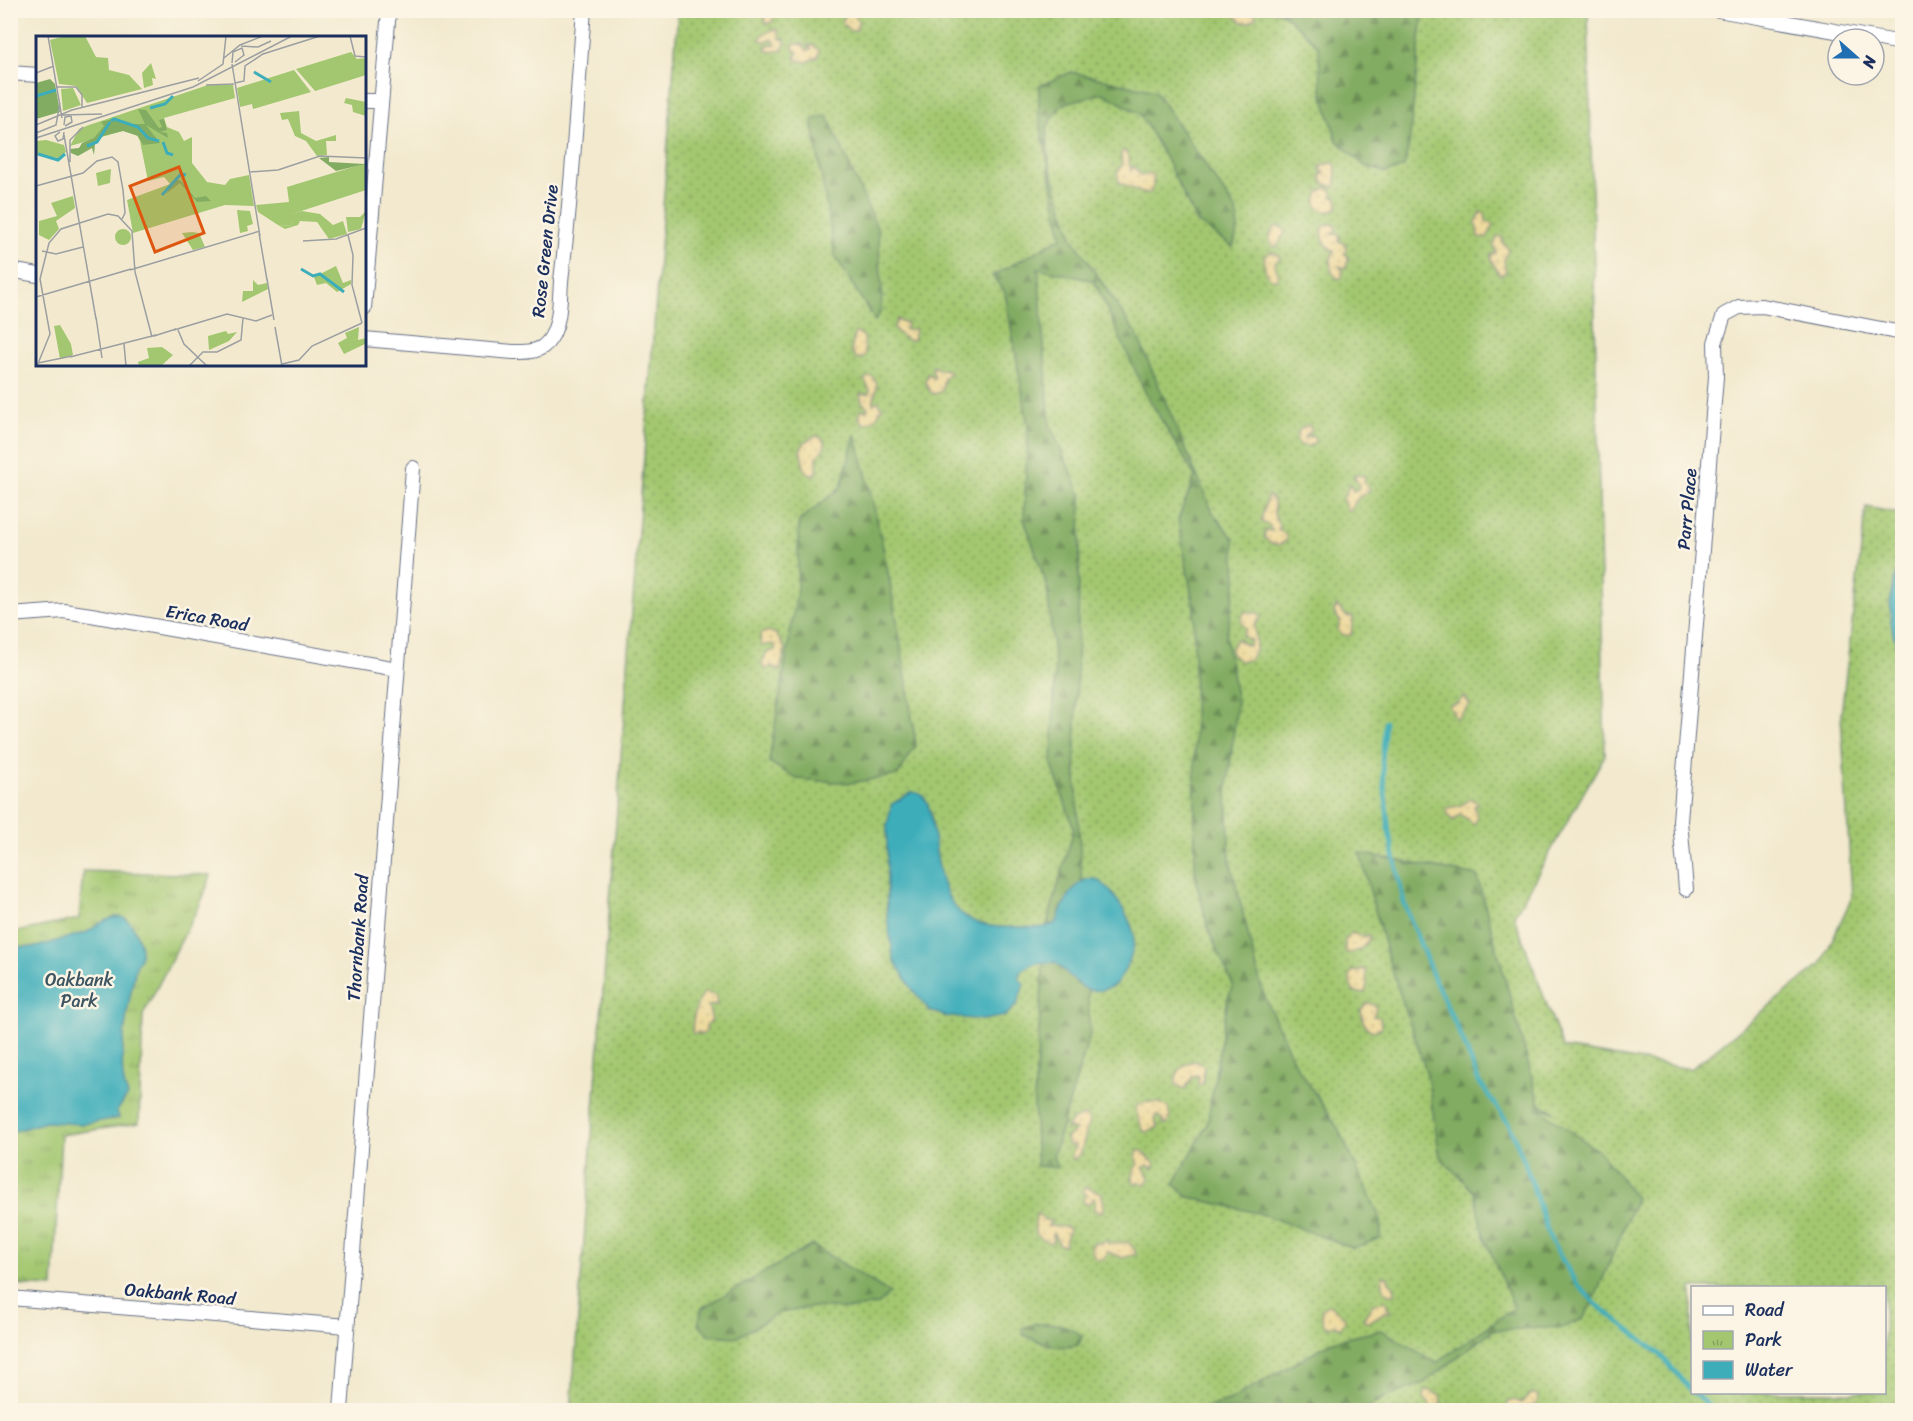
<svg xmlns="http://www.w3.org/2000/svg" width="1913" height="1421" font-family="Sriracha,sans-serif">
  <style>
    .grass { fill: url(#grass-dots); stroke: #5f7b67; stroke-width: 1.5; fill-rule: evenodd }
    .forest { fill: url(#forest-firs); stroke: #4e6e60; stroke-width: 1.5 }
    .sand { fill: url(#sand-dots); stroke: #84847e; stroke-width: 1.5 }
    .park { fill: url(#park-tufts); stroke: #5f7b67; stroke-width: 1.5 }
    .water { fill: #3dadba; stroke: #2c6e8c; stroke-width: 1.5 }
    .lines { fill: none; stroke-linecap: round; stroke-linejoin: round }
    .stream { stroke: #3dadba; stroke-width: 4.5 }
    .minor-casing { stroke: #667085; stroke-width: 16 }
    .minor { stroke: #fff; stroke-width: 14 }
    .labels { text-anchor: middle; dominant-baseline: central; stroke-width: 5; stroke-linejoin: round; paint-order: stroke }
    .street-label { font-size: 18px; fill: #1b2f5e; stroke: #fcf5e5 }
    .park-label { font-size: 18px; fill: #3d5562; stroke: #fcf5e5 }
    .inset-river { fill: none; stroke: #3dadba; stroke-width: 3 }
    .inset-road { fill: none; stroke: #9c9fa1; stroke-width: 1.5 }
    .view { fill: #de5710; fill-opacity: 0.15; stroke: #de5710; stroke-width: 3 }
    .inset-edge { fill: none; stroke: #1b2f5e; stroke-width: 3 }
  </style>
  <defs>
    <pattern id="grass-dots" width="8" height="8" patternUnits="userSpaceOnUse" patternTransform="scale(1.5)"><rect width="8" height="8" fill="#a3c770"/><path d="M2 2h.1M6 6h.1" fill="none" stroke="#84a25f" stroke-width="1.8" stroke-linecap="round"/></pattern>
    <pattern id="forest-firs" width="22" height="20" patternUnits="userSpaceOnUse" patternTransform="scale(1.5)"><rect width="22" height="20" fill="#82ac62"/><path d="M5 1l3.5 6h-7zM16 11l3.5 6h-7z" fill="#6a8c54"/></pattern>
    <pattern id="sand-dots" width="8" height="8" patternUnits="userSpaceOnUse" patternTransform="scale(1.5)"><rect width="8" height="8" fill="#eeda9e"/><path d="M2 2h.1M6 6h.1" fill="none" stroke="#ccbb8a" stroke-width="1.8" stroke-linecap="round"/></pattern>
    <pattern id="park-tufts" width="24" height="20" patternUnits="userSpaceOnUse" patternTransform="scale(1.5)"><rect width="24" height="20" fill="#a3c770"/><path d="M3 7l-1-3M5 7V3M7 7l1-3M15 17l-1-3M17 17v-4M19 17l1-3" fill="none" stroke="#84a25f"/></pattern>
  </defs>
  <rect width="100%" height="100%" fill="#fcf5e5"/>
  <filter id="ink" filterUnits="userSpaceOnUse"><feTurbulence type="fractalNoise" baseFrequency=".0167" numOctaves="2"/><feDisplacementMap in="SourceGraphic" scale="12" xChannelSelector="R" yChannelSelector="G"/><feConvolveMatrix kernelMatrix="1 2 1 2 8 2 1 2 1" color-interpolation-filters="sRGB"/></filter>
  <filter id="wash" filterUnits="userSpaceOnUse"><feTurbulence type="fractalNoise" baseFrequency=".008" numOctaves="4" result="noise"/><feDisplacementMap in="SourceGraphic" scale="24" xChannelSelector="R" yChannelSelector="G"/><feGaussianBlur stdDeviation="1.35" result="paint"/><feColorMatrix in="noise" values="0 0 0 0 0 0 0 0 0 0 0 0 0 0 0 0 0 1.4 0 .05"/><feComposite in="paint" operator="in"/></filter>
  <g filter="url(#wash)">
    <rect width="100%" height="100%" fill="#f2e9ce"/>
    <path class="grass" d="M 678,11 L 1588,11 L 1605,755 L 1514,916 L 1563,1048 L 1691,1069 L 1821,964 L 1852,897 L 1841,715 L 1866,507 L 1902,514 L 1902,1410 L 571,1410 ZM 1692,1288 L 1884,1288 L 1884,1392 L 1692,1392 Z"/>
    <path class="forest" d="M 1275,11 L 1423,11 L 1409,144 L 1404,167 L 1386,173 L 1365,166 L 1337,141 L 1322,91 L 1318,46 L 1284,14 Z
      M 1071,72 L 1155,91 L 1236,210 L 1238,229 L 1233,247 L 1197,222 L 1165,157 L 1140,114 L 1103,93 L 1062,104 L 1047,127 L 1049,164 L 1073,239 L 1137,335 L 1213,513 L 1234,539 L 1236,582 L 1226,637 L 1237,703 L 1227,792 L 1230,861 L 1262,990 L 1293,1060 L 1338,1128 L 1381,1220 L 1381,1238 L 1353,1248 L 1262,1214 L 1189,1197 L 1174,1184 L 1207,1125 L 1228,998 L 1233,985 L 1209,932 L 1195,876 L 1194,607 L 1178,520 L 1195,476 L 1146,394 L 1094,281 L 1038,268 L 1050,425 L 1081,495 L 1075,759 L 1090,1034 L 1053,1156 L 1057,1168 L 1037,1166 L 1034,1102 L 1046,928 L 1074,829 L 1052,765 L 1055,666 L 1047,586 L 1024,519 L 1028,426 L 1005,292 L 992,276 L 1062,237 L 1039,117 L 1039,86 Z
      M 827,115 L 878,230 L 882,292 L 881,310 L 875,321 L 835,256 L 812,120 Z
      M 855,435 C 885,536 901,641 916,745 L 898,775 L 850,783 L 797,779 L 769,762 L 797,592 L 799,521 L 841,487 Z
      M 1360,853 L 1477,876 L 1539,1103 L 1555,1112 L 1537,1107 L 1601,1153 L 1636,1198 L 1594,1300 L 1583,1319 L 1564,1327 L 1493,1330 L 1424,1383 L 1384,1398 L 1365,1410 L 1198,1410 L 1229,1401 L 1333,1341 L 1382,1330 L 1436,1363 L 1514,1308 L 1484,1236 L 1474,1192 L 1440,1157 L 1427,1074 L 1387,955 Z
      M 812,1245 L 890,1293 L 878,1305 L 850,1309 L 812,1307 L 779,1313 L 737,1337 L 710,1335 L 698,1325 L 702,1308 Z
      M 1035,1324 C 1054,1324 1068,1322 1082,1337 L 1078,1345 C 1059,1350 1041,1343 1024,1335 L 1022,1328 Z
      M 1772,1406 L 1813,1408 L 1820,1410 L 1759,1410 Z"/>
    <path class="sand" d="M 751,11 L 773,11 L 773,21 L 767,24 L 765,20 L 766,12 L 754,14 Z
      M 837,11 L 854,12 L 858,21 L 857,30 L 851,31 L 842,23 L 845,15 Z
      M 1229,11 L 1253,11 L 1256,17 L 1250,22 L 1242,22 Z
      M 775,29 L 779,31 L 780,39 L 785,39 L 785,43 L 782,50 L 771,52 L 766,50 L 767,45 L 775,44 L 774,40 L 762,41 L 760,39 L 763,34 Z
      M 794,44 L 802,44 L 807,50 L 811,49 L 807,45 L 814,46 L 819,50 L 818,57 L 807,62 L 797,60 L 795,57 L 798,52 L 793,49 Z
      M 1124,150 L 1127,153 L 1131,170 L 1134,166 L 1140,175 L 1145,176 L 1149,173 L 1153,176 L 1153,186 L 1150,193 L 1142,193 L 1119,182 L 1117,172 L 1122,165 L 1121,153 Z
      M 1331,163 L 1334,163 L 1336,167 L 1336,185 L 1334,187 L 1322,182 L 1321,174 L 1325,174 L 1320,170 L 1322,165 Z
      M 1327,187 L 1332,190 L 1332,197 L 1337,198 L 1338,206 L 1336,209 L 1327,212 L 1318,208 L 1316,201 L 1319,192 Z
      M 1481,212 L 1485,214 L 1486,221 L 1494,225 L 1486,239 L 1478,237 L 1476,222 Z
      M 1330,223 L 1336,226 L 1336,231 L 1331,234 L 1340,234 L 1339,241 L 1345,244 L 1347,251 L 1344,253 L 1349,258 L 1345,268 L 1339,266 L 1343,271 L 1342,277 L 1339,279 C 1328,272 1329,260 1334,251 C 1326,247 1320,236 1323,227 Z
      M 1277,226 L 1283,228 L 1285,232 L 1277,247 L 1272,245 L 1269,241 L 1272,230 Z
      M 1498,236 L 1503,238 L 1502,241 L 1508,249 L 1504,260 L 1506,272 L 1500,275 L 1491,260 L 1491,255 L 1496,253 L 1494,245 Z
      M 1271,252 L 1277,253 L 1280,258 L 1274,264 L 1278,272 L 1277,279 L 1274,280 C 1265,277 1263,264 1265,256 Z
      M 897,319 L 907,324 L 905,330 L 915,329 L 913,340 L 908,340 L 898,333 L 894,328 Z
      M 855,333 L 858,333 L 864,337 L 865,355 L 862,359 L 856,358 L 851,351 Z
      M 933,366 L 940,370 L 944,369 L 950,372 L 944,378 L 942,391 L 935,394 L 931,393 L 925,382 L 928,373 L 933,378 L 935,377 L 932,370 Z
      M 871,376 C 881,383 875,393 873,403 L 879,402 L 882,408 L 875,420 L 864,424 L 859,418 L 861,409 L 865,411 L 868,408 L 862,402 L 860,394 L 869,394 L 870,390 L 864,379 Z
      M 1308,425 L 1312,430 L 1304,438 L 1314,436 L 1315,442 L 1308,446 L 1299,445 C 1293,437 1299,427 1308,425 Z
      M 815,436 L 820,437 L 825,443 L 824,448 L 817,457 L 817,471 L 813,476 L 805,471 L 800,450 L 806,441 Z
      M 1354,475 L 1365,476 L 1364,482 L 1370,490 L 1358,498 L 1350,511 L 1347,510 L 1343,499 L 1350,484 L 1353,491 L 1358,489 L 1359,486 Z
      M 1268,495 L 1274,501 L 1274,514 L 1279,525 L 1278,529 L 1284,533 L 1287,538 L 1286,541 L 1279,545 L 1270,543 L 1264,537 L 1266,530 L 1272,531 L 1269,525 L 1263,523 L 1261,520 Z
      M 1337,606 L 1347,617 L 1353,616 L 1351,635 L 1342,635 L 1338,630 L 1340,621 L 1334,612 Z
      M 1244,612 L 1258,613 L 1261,617 L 1254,626 C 1256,639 1259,650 1249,660 L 1240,661 L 1232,655 L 1231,648 L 1236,639 L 1249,646 L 1251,641 L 1242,635 L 1246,629 L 1241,622 Z
      M 768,631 L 776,634 L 785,649 L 780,671 L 771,666 L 767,669 L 764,668 L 762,664 L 766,653 L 775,650 L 775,646 L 773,644 L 761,646 L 760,634 Z
      M 1464,696 L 1470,705 L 1456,719 L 1449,705 L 1458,703 Z
      M 1902,724 L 1902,757 L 1900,759 L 1897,757 L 1895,739 Z
      M 1471,798 L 1478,803 L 1474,806 C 1476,812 1479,819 1474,824 L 1460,814 L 1453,821 L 1446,812 L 1447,808 L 1462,805 Z
      M 1351,933 L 1363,937 L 1369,935 L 1369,937 C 1366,947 1357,953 1347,953 L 1345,951 L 1345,940 Z
      M 1361,969 L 1366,970 L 1367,985 L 1365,992 L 1361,993 L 1354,992 C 1350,986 1348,977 1352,971 L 1359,972 Z
      M 705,992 L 716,996 L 717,1005 L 708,1006 L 712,1021 L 706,1025 L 707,1031 L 701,1035 L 699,1032 L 694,1034 L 692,1032 C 692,1021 697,999 705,992 Z
      M 1368,1003 L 1374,1005 L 1376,1009 L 1373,1016 L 1380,1017 L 1381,1028 L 1374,1031 C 1364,1029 1362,1019 1361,1010 Z
      M 1196,1061 L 1204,1066 L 1203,1084 L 1198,1085 L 1199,1076 L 1197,1075 L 1193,1076 L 1185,1089 L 1176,1085 C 1174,1073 1184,1062 1196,1061 Z
      M 1147,1102 L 1159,1103 L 1168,1107 L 1170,1118 L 1168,1124 L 1164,1124 L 1162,1118 L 1157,1115 L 1154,1119 L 1158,1127 L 1146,1132 L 1143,1130 L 1135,1109 L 1139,1104 Z
      M 1082,1116 L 1087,1117 L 1089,1121 L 1081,1153 L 1073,1160 L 1072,1154 L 1075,1145 L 1068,1146 L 1066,1138 L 1076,1130 L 1070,1128 L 1066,1130 L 1070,1122 Z
      M 1138,1151 L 1143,1151 L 1155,1164 L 1153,1169 L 1148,1165 L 1144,1168 L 1149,1178 L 1145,1185 L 1138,1182 L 1134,1184 C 1132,1176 1133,1170 1138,1164 L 1136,1157 Z
      M 1085,1187 L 1102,1193 L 1104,1208 L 1101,1213 L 1094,1210 L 1095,1198 L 1093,1198 L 1088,1205 L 1083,1202 L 1084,1196 L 1087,1195 L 1082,1192 Z
      M 1037,1213 L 1045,1220 L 1051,1221 L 1048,1226 L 1066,1227 L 1069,1230 L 1064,1245 L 1059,1245 L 1054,1234 L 1052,1235 L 1053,1241 L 1050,1243 C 1032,1235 1033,1230 1037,1213 Z
      M 1108,1241 L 1108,1244 L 1128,1242 L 1134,1249 L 1136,1254 L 1123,1258 L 1108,1252 L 1103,1260 L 1096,1259 L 1091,1250 L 1093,1244 Z
      M 1382,1276 L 1388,1277 L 1389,1282 L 1394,1287 L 1395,1294 L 1389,1294 L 1384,1291 Z
      M 1385,1301 L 1387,1303 L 1387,1308 L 1391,1312 L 1385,1312 L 1369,1322 L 1363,1319 L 1373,1304 Z
      M 1329,1304 L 1344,1316 L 1345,1320 L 1340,1328 L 1334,1325 L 1326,1327 L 1326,1325 L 1323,1323 L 1321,1310 Z
      M 1429,1390 L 1441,1396 L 1442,1404 L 1434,1409 L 1424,1398 L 1425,1391 Z
      M 1531,1394 L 1536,1394 L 1539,1398 L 1536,1405 L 1524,1408 L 1521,1410 L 1507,1410 L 1508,1402 L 1515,1400 L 1521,1403 Z"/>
    <path class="park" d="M 83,871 L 211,875 L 202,900 L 143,1015 L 139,1123 L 61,1135 L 53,1287 L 11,1285 L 11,933 L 79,919 Z"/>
    <path class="water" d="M 1902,563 L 1902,656 C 1887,631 1886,588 1902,563 Z
      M 912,792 C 912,792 920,794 920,794 C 929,799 931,814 932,823 C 940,877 941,931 1012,927 C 1027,926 1043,931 1057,922 C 1061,908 1077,872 1097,880 C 1107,884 1113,895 1119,903 C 1125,912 1133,925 1134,937 C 1135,952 1127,967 1119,980 C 1113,989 1097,993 1086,989 C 1076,985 1064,969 1055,962 C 1040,962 1030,962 1019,974 L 1020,980 L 1024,984 L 1017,1005 L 1005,1016 L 983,1020 L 945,1016 L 930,1011 L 912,989 L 894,960 L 887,917 L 887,825 L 892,804 Z
      M 115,917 C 118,917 122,917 124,918 C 134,922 142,945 141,954 C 140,959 137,963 136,967 C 130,994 114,1072 128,1095 L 117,1111 L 119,1118 L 83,1124 L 46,1122 L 11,1132 L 11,947 L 36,947 L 87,932 L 102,922 Z"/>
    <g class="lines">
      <path class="stream" d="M 1385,722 L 1382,762 L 1389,832 L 1404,903 L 1435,981 L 1461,1036 L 1479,1082 L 1509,1124 L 1525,1163 L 1550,1239 L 1576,1283 L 1596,1304 L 1660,1354 L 1692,1392
        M 1693,1392 L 1713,1410"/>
    </g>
  </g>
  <g filter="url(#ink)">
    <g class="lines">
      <defs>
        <path id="minor" d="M 1718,10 L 1902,43
          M 10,73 L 38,75
          M 364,101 L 381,101
          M 10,270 L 38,275
          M 364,308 L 389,10
          M 364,339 L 513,352 C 527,352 541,353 550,339 C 562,321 559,293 562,272 C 573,185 577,98 584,10
          M 10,615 L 64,611 L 91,615 L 397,669
          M 1686,889 L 1680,821 L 1716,377 L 1715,343 L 1724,315 L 1739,307 L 1762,306 L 1902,333
          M 10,1298 L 347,1326
          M 341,1410 L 413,468"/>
      </defs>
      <use href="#minor" class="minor-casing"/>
      <use href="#minor" class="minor"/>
    </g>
  </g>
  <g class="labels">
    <g class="street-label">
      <text transform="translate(545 251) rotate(-84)">Rose Green Drive</text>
      <text transform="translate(1687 509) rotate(-85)">Parr Place</text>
      <text transform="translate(207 618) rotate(10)">Erica Road</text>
      <text transform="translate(358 938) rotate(-86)">Thornbank Road</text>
      <text transform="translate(180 1294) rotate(5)">Oakbank Road</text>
    </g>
    <g class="park-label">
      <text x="79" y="980">Oakbank<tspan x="79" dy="21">Park</tspan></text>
    </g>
  </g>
  <g transform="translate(36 36)">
    <rect width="330" height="330" fill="#f2e9ce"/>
    <path d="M 29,0 L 39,1 L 73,34 L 93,39 L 106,53 L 51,67 L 40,50 L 23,48 L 14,4 ZM 172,49 L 197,49 L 199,62 L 128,82 L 131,91 L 143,96 L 148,105 L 156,101 L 156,127 L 171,146 L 189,149 L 194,143 L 213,139 L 218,170 L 189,169 L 97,197 L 91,164 L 134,148 L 128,141 L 112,145 L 104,105 L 97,92 L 34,110 L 43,93 L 53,89 ZM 37,52 L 45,69 L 27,75 L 25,53 ZM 10,104 L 28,109 L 30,116 L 22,122 L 0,119 L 0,105 ZM 330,127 L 330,154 L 256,178 L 257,190 L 242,189 L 222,176 L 220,169 L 253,166 L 251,151 Z" fill="#a3c770"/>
    <path d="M 14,43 L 19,48 L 24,76 L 0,83 L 0,47 ZM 102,73 L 110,74 L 123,92 L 126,91 L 123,84 L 128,83 L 131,94 L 124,96 L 131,97 L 132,102 L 110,89 L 124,107 L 107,109 L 102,100 L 87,95 L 67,100 L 59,108 L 58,119 L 56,112 L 42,120 L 35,117 L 34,113 L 43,112 L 46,107 L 58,102 L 68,90 L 65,86 L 80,82 L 88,88 L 109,88 ZM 293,121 L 293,126 L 329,128 L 300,135 L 283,122 ZM 139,144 L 144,144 L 159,162 L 170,160 L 175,165 L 161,166 L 144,147 L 130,158 Z" fill="#82ac62"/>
    <path d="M 315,16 L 321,23 L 330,22 L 330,39 L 279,55 L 260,33 ZM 258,34 L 275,56 L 217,73 L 216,68 L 204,71 L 201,52 Z" fill="#a3c770"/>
    <path d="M 38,0 L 49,0 L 60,21 L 72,22 L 73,34 L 58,24 ZM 115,27 L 120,43 L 116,42 L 117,49 L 108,52 L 106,37 ZM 310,62 L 330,66 L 330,80 L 317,76 L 316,69 L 308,67 ZM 263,75 L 265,97 L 280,105 L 300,99 L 300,105 L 290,105 L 291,119 L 281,120 L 270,105 L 259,100 L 252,83 L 246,84 L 244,77 ZM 75,133 L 74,147 L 62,150 L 60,137 ZM 37,160 L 39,172 L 20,185 L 23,193 L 13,204 L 3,199 L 3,185 L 21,180 L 15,167 ZM 201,174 L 214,175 L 217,188 L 211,190 L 212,195 L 204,197 ZM 266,175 L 284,178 L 297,189 L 307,185 L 311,198 L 293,203 L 281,186 L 264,185 L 262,189 L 249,193 L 242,189 L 257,190 L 255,178 ZM 330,175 L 325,193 L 312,196 L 310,181 L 324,181 ZM79 201a8 8 0 1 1 16 0a8 8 0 1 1-16 0ZM 156,196 L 163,197 L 169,211 L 157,214 L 146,197 ZM 300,230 L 307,247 L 315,244 L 315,248 L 301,256 L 290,247 L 281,249 L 278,241 ZM 217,244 L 222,249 L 231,247 L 232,253 L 206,266 L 207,255 L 217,255 ZM 24,289 L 35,308 L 37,319 L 24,323 L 18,290 ZM 323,291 L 322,304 L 330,302 L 329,308 L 308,318 L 302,307 L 311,302 L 309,297 ZM 190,295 L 192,298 L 201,296 L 193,305 L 173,314 L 172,300 ZM 126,311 L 137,319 L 125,330 L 103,330 L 102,326 L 113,322 L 111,312 Z" fill="#a3c770"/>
    <path class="inset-river" d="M 218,36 L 235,46M 0,60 L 20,54M 114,72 L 129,68 L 137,60M 75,85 L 78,83 L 102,91 L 112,102 L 123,105M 127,106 L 131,117 L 137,119M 51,110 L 61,106 L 74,86M 2,118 L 22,124 L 29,118M 126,159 L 145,138 L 150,139M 265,233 L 277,240 L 284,238 L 308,256"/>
    <path class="inset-road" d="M 12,0 L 26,82M 314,0 L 319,20 L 330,21M 205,10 L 222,11 L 235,5M 188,22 L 204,9 L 227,0M 196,27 L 197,16 L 206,12 L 208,19 L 199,26M 196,28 L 224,200M 0,37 L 18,30M 162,45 L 187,28 L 190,0M 199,47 L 208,45 L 209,30 L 227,18 L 284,0M 170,49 L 198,48M 21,51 L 40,51 L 46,59 L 46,71M 26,79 L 66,78M 0,89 L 36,74 L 163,42M 28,89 L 29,81 L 35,80 L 36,86 L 29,90M 24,96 L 19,100 L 22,105 L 27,103 L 28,96M 0,97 L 20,89 L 24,67M 28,99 L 60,283M 0,102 L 157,51 L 256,0M 34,126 L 34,104 L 47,91M 213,136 L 242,134 L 284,120 L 330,122M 0,150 L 47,137 L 61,125 L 76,121 L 82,126 L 87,154 L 89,177 L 86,183M 223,197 L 231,244M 312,199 L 317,219 L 316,249 L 326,287M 267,205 L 300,203 L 330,192M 6,215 L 20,218 L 47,211M 94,234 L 224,195M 4,243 L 13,207 L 25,193 L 72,178 L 82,180 L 96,195 L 99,236 L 116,301M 231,243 L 238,284M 0,261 L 95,233M 60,281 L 66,322M 239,291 L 246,330M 138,294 L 191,278 L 220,285 L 236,279M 142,294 L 148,308 L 171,330M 118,300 L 140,293M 88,308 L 90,330M 34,321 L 120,299M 2,327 L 36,320M 246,328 L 263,324 L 276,310 L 326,287M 1,330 L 14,298 L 4,243M 153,330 L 167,316 L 181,316 L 205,304 L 207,282"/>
    <path class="view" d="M 143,131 L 168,197 L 119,216 L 94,150 Z"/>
    <rect width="330" height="330" class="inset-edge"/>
  </g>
  <rect width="1913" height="1421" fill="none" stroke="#fcf5e5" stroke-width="36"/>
  <rect x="1691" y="1286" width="195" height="108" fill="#fcf5e5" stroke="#a2a6af" stroke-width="1.5"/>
  <rect x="1703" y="1306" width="30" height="9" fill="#ffffff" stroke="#a2a6af" stroke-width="1.5"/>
  <text x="1745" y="1316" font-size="18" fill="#1b2f5e">Road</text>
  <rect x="1703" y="1331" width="30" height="18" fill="url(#park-tufts)" stroke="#a2a6af" stroke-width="1.5"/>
  <text x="1745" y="1346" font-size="18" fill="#1b2f5e">Park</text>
  <rect x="1703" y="1361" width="30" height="18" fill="#3dadba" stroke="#a2a6af" stroke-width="1.5"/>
  <text x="1745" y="1376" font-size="18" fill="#1b2f5e">Water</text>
  <g transform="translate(1856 57) rotate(111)"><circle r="28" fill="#fcf5e5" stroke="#a2a6af" stroke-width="1.5"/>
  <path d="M0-4.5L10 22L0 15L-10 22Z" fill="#1f6fb2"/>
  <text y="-9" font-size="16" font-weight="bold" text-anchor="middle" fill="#1b2f5e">N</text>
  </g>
</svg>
